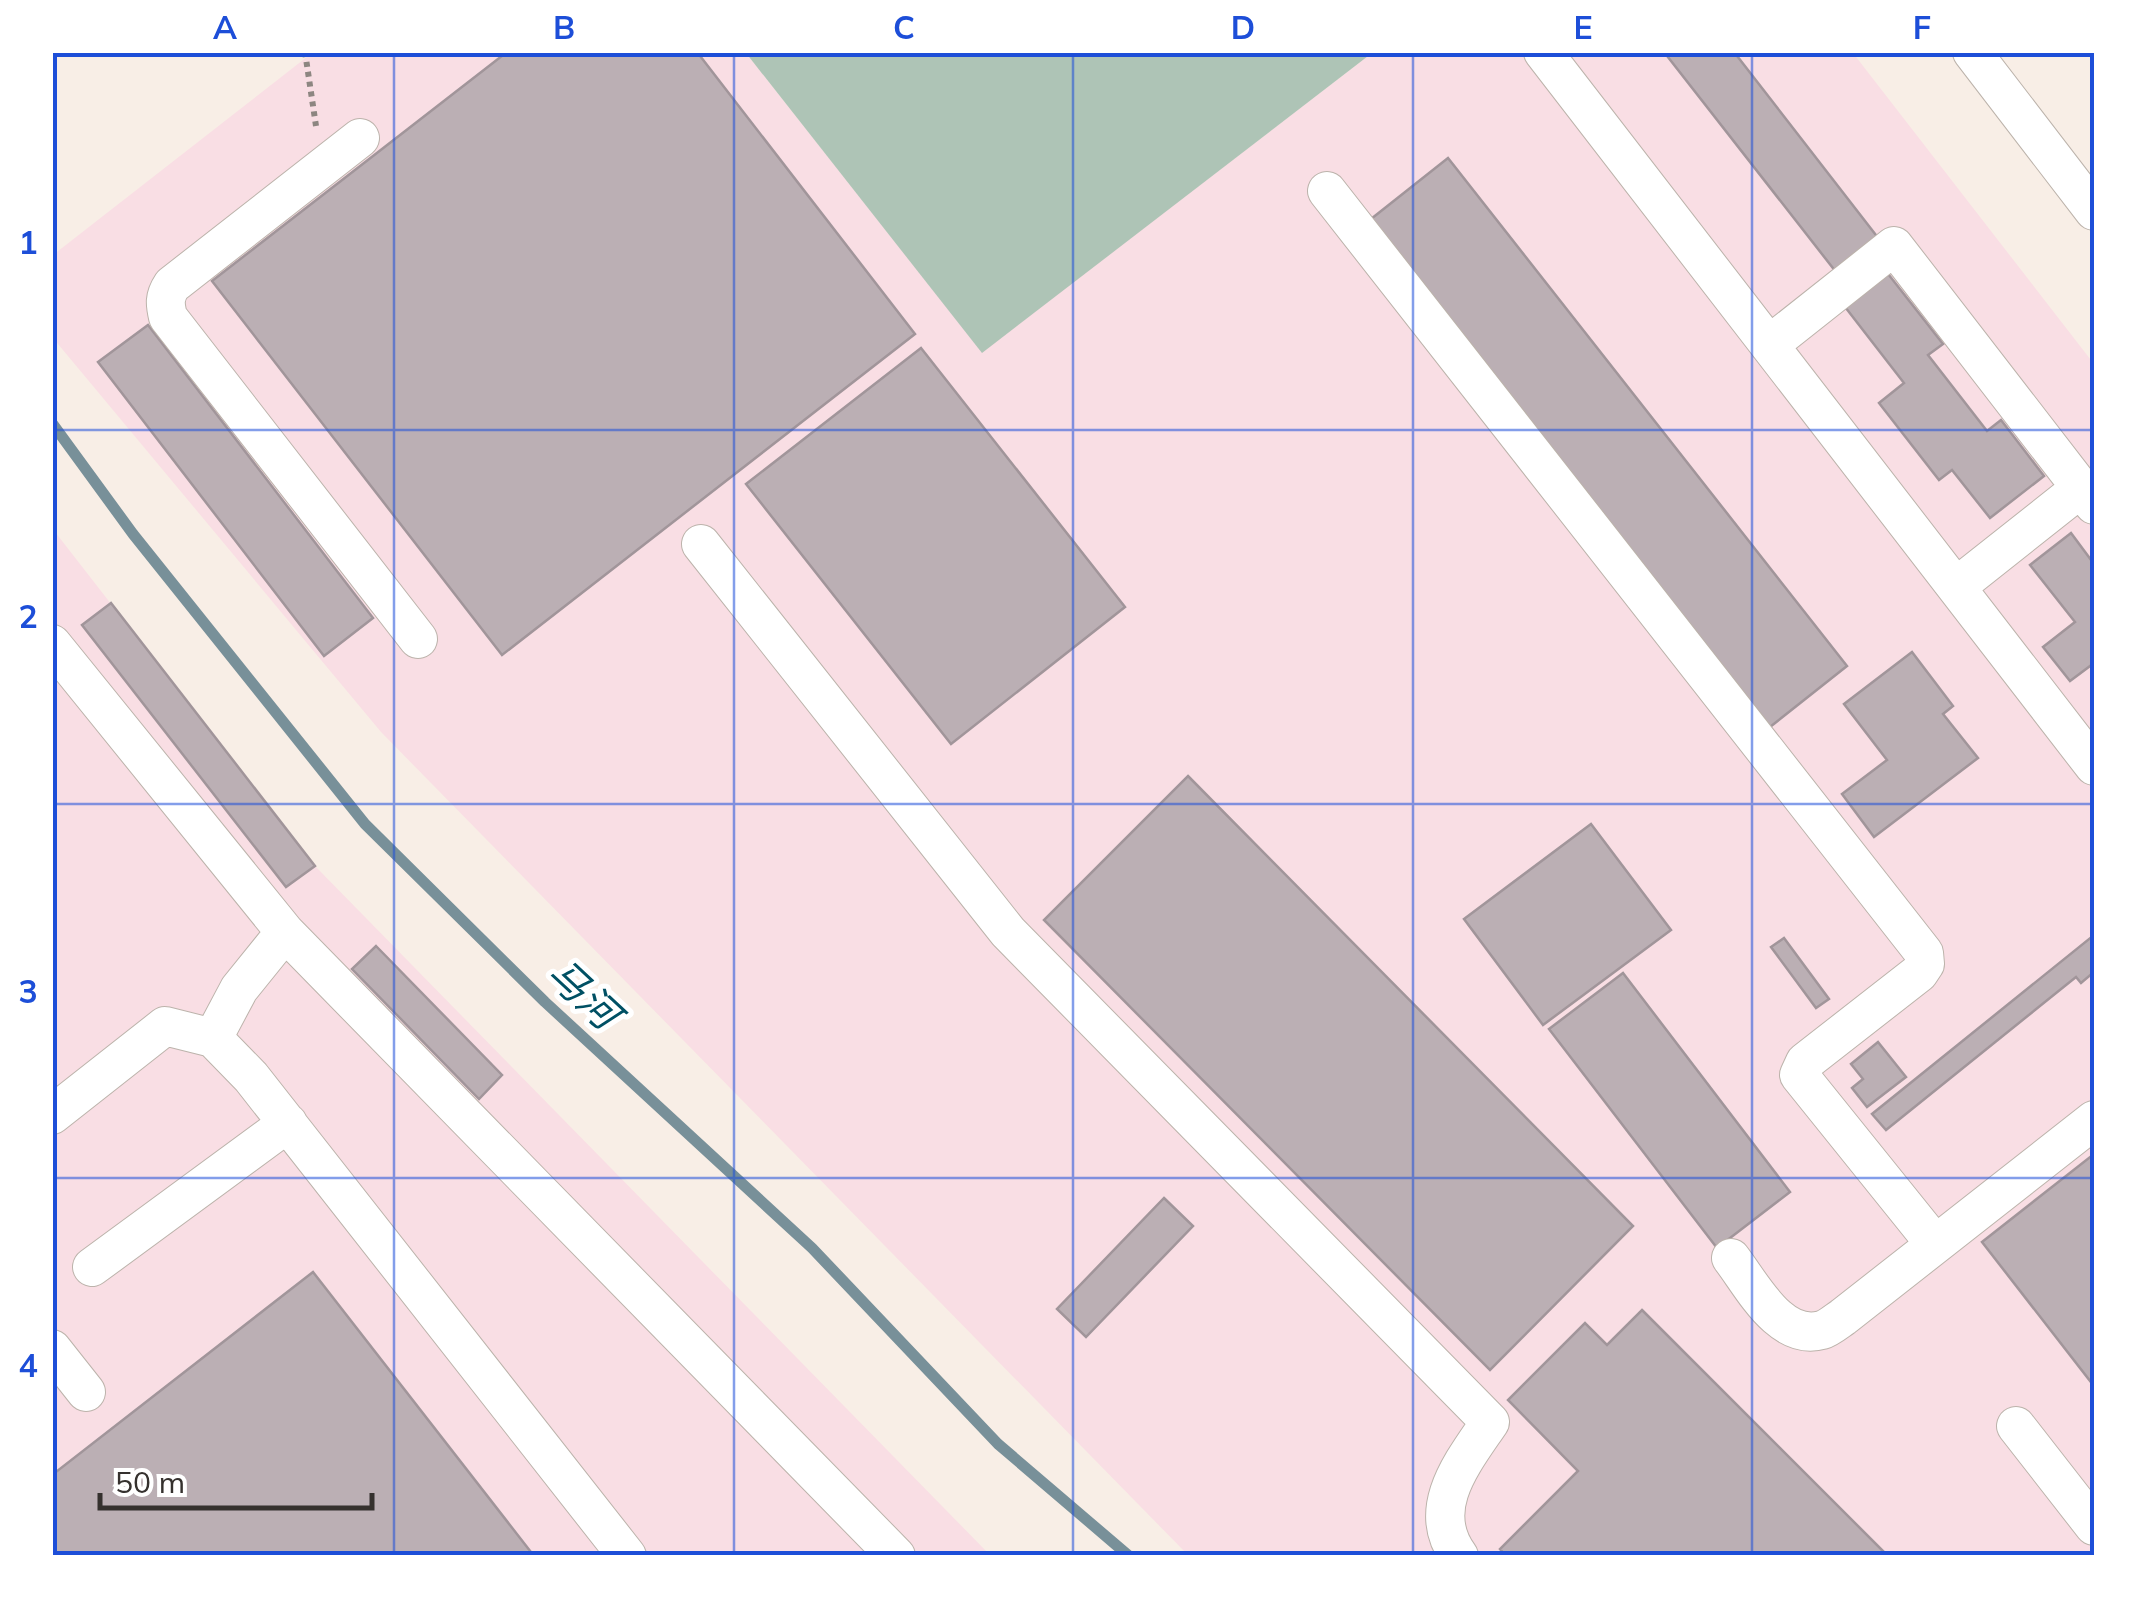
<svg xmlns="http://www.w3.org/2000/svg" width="2147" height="1608" font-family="Mulish,'Noto Sans SC',sans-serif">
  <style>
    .industrial { fill: #f9dee4 }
    .green { fill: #aec4b6 }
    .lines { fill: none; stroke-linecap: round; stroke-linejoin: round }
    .stream { stroke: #789099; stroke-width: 11 }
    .building { fill: #bbafb4; stroke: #a1959a; stroke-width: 2.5 }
    .minor-casing { stroke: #bcb3ab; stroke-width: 40 }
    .path { stroke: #8d8681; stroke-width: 6; stroke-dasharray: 5 5; stroke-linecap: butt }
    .minor { stroke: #fff; stroke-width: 38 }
    .grid { fill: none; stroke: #1d4ed8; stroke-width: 2.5; stroke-opacity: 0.55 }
    .labels { text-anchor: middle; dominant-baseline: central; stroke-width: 10; stroke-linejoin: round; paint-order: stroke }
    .water-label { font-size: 40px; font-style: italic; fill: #005064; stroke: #fff }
    .neatline { fill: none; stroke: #1d4ed8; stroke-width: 4 }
    .grid-label { font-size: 32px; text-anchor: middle; font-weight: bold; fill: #1d4ed8 }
  </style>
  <rect width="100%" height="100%" fill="#f8eee6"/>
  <path class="industrial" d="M 312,53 L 746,53 L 982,352 L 1372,53 L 1853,53 L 2094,364 L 2094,1555 L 1188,1555 L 381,732 L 53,338 L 53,255 Z
    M 52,528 L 315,866 L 990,1555 L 53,1555 Z"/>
  <path class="green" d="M 746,53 L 1372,53 L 982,353 Z"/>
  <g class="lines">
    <path class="stream" d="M 52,423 L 133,534 L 365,824 L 545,1002 L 812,1248 L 998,1444 L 1129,1556"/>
  </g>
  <path class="building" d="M 507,52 L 697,52 L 915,334 L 502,655 L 212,281 Z
    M 1664,52 L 1734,52 L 1879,239 L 1836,272 Z
    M 1448,158 L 1847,666 L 1770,727 L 1371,219 Z
    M 1885,270 L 1943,344 L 1928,355 L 1987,431 L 2001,420 L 2044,476 L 1990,518 L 1952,470 L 1939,480 L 1879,403 L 1904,383 L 1842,303 Z
    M 148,325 L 373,618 L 324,656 L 98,362 Z
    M 921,348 L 1125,607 L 951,744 L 746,484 Z
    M 2071,533 L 2094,564 L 2094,663 L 2070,681 L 2043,647 L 2075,622 L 2030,565 Z
    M 111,603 L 315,866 L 286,887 L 82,625 Z
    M 1912,652 L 1953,706 L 1943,714 L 1978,758 L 1874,837 L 1842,794 L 1887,760 L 1844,704 Z
    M 1188,776 L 1633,1226 L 1490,1370 L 1044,920 Z
    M 1591,824 L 1671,930 L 1543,1025 L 1464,919 Z
    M 2094,935 L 2094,972 L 2081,983 L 2076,977 L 1886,1130 L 1872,1114 Z
    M 1784,938 L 1829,999 L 1816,1008 L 1771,947 Z
    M 376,946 L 502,1075 L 479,1099 L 352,969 Z
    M 1623,973 L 1790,1192 L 1717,1248 L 1549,1029 Z
    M 1878,1042 L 1906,1077 L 1867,1107 L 1852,1088 L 1863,1079 L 1851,1064 Z
    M 2094,1154 L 2094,1386 L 1982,1242 Z
    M 1164,1198 L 1193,1226 L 1086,1337 L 1057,1309 Z
    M 313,1272 L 534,1556 L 52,1556 L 52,1475 Z
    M 1642,1310 L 1888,1556 L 1506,1556 L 1500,1549 L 1578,1471 L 1508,1400 L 1585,1323 L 1607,1345 Z"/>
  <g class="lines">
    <defs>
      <path id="minor" d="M 1543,52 L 2094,766
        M 1972,52 L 2094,211
        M 360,138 L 172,285 C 164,297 165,304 168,317 L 418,639
        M 1327,191 L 1924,953 L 1925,964 L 1919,973 L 1805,1062 L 1799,1075 L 1935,1244
        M 1769,345 L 1894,246 L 2094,505
        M 701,544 L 1008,932 L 1490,1422 C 1463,1462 1424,1509 1459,1556
        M 1956,587 L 2081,488
        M 52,644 L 285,932 L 896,1556
        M 213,1038 L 239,989 L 285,932
        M 52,1115 L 165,1026 L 213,1038 L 251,1077 L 627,1556
        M 1731,1258 C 1752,1285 1780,1342 1822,1330 C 1829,1328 1837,1321 1843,1317 L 2094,1120
        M 92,1267 L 288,1123
        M 52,1349 L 86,1392
        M 2016,1426 L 2094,1526"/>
    </defs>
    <use href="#minor" class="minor-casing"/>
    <path class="path" d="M 305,52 L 316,126"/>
    <use href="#minor" class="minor"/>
  </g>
  <path class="grid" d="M 394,52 L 394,1556M 734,52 L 734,1556M 1073,52 L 1073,1556M 1413,52 L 1413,1556M 1752,52 L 1752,1556M 52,430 L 2094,430M 52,804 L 2094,804M 52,1178 L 2094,1178"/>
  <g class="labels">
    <g class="water-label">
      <text transform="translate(584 993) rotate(43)">马河</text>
    </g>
  </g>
  <rect width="2147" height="1608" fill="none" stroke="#ffffff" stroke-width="110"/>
  <path d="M100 1493v15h272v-15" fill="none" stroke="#35312e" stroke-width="5"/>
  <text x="115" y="1493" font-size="30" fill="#35312e" stroke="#ffffff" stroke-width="8" paint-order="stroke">50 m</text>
  <rect x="55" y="55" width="2037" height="1498" class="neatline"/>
  <g class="grid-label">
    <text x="225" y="39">A</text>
    <text x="564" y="39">B</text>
    <text x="904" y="39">C</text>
    <text x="1243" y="39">D</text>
    <text x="1583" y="39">E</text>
    <text x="1922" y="39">F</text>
    <text x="28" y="254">1</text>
    <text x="28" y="628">2</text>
    <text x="28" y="1003">3</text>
    <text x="28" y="1377">4</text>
  </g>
</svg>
